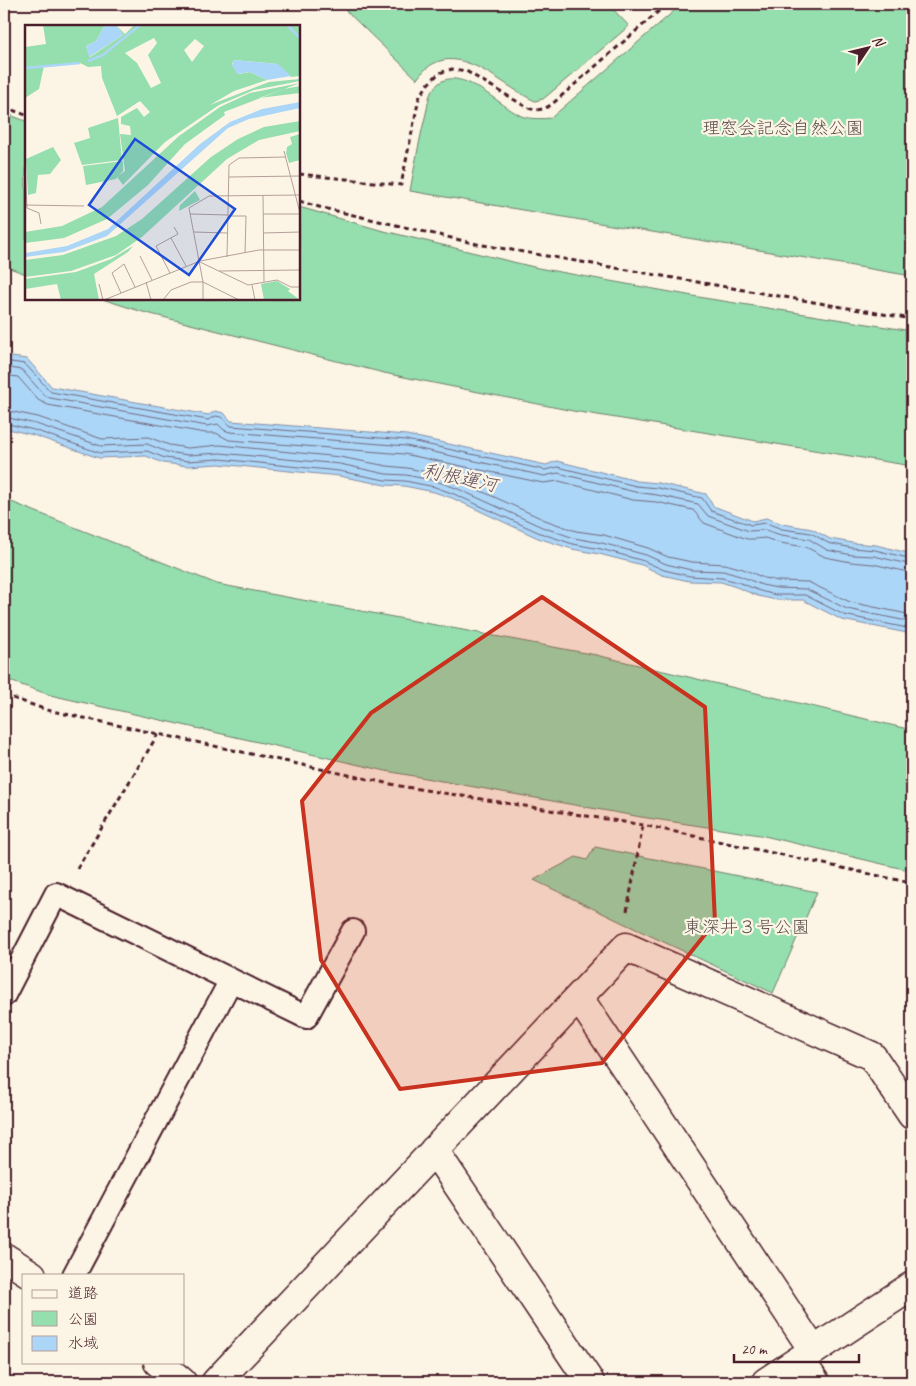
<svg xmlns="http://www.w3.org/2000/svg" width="916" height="1386" font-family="Caveat,'Klee One',sans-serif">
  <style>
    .green { fill: #95deae; stroke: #707e6c }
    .water { fill: #acd6f7; stroke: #858da5 }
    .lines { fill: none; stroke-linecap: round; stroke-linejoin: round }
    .shore { stroke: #71687d; stroke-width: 1 }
    .service-casing { stroke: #4a1f2b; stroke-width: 26 }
    .minor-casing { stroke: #4a1f2b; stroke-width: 31 }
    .tertiary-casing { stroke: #4a1f2b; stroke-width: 31 }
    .path { stroke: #4a1f2b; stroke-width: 3; stroke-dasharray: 5 4; stroke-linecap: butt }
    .service { stroke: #fcf5e5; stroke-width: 22 }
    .minor { stroke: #fcf5e5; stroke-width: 28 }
    .tertiary { stroke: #fcf5e5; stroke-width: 28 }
    .marked { fill: #c8321e; fill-opacity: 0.2; stroke: #c8321e; stroke-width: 4; stroke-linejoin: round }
    .labels { text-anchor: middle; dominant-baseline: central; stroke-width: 4.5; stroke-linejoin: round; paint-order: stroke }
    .park-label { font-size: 18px; fill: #5d4f4c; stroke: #fcf5e5 }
    .water-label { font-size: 19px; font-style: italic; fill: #624d5e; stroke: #fcf5e5 }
    .inset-river { fill: none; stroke: #acd6f7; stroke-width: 2.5 }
    .inset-road { fill: none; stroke: #b59f9b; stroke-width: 1 }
    .view { fill: #1d4ed8; fill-opacity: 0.15; stroke: #1d4ed8; stroke-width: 2.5 }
    .inset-edge { fill: none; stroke: #4a1f2b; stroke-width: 2.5 }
  </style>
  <rect width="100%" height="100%" fill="#fcf5e5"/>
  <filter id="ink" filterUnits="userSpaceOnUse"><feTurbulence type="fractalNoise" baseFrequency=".02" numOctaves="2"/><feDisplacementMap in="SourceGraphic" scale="10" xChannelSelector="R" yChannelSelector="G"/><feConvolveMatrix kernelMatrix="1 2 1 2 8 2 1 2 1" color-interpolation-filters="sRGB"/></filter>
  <g filter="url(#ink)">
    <path class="green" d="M 339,4 L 608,4 L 629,26 L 548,95 L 543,99 L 535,101 C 499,85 451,31 417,79 Z
      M 682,4 L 912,4 L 912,276 L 410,191 C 415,164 420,136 427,109 C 428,103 429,95 432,91 C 454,55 501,109 524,117 C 533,119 542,119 551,118 Z
      M 4,113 L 26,121 L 26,274 L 4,266 Z
      M 299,207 L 380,230 L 538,268 L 704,298 L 912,331 L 912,466 L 573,411 L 384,373 L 143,312 L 102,299 L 299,299 Z
      M 4,499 L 217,584 L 596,655 L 912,730 L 912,871 L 760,835 L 641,817 L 386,771 L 50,695 L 4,679 Z
      M 595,847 L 817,892 L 773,993 L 623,923 L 534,880 L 576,857 L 587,860 Z"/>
    <path class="water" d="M 4,356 L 27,359 L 52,387 L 209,415 L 215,411 L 224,413 L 231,421 L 407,435 L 546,465 L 557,461 L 637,481 L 658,483 L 706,494 L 713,506 L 753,521 L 766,518 L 783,524 L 812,529 L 830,539 L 853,543 L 876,545 L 912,554 L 912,634 L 842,620 L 803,600 L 776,600 L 758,596 L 736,587 L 721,582 L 689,581 L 662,575 L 642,565 L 599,554 L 572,549 L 538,538 L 452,498 L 434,492 L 404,486 L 385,485 L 339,476 L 219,464 L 188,466 L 163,463 L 146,456 L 99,458 L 33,435 L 4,428 Z"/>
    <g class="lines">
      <path class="shore" d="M 4,361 L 25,364 L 51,392 L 208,420 L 216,416 L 221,417 L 231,426 L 406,440 L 545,470 L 558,467 L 636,486 L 658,488 L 702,498 L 711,511 L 751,525 L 766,523 L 782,529 L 811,533 L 828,543 L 852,548 L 875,550 L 912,559
        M 4,367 L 22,370 L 44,395 L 50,398 L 207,426 L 218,424 L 224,430 L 230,432 L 406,446 L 544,476 L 558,473 L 635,492 L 657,495 L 698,504 L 708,516 L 749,531 L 765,530 L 781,535 L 809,539 L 827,550 L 852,555 L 874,556 L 912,565
        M 4,375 L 18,377 L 38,400 L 48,405 L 205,433 L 216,433 L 229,440 L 404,454 L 543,483 L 559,481 L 633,500 L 656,502 L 693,510 L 704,523 L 747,539 L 755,539 L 765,538 L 780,543 L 806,547 L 825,557 L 851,562 L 873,564 L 912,573
        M 4,410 L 38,417 L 102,439 L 148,437 L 169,445 L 188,448 L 220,445 L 340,457 L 387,466 L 407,468 L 437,474 L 459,481 L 545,520 L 576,531 L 604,535 L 648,548 L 668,557 L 692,562 L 725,564 L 743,569 L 764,578 L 778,581 L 808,582 L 850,602 L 912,615
        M 4,417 L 36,424 L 101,446 L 147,444 L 167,452 L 188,455 L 220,453 L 340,464 L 386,474 L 406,475 L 436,481 L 456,488 L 542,527 L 574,538 L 602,543 L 646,555 L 666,564 L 691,570 L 723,571 L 740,576 L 762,585 L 777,588 L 806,589 L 847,609 L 912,622
        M 4,423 L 34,430 L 100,453 L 147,451 L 165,458 L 188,461 L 219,459 L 339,471 L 385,480 L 405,481 L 435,487 L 454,494 L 540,533 L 573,544 L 601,549 L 644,561 L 664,570 L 690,576 L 722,578 L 738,582 L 760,591 L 776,595 L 805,595 L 844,615 L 912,629"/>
      <defs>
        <path id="service" d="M 4,995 L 56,894 L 306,1017 L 353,931
          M 74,1275 L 231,980"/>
        <path id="minor" d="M 579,998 L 813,1350
          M 434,1150 L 590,1382
          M 800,1360 L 815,1382
          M 216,1382 L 626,947 L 872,1056 L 912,1115
          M 766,1382 L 912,1286"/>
        <path id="tertiary" d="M 4,1257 L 32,1275
          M 158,1362 L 182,1382"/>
      </defs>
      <use href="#service" class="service-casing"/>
      <use href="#minor" class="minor-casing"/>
      <use href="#tertiary" class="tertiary-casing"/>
      <path class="path" d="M 4,107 L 26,115
        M 299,174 L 401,185 L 419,98 L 428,84 L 439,73 L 452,69 L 466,71 L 528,108 C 537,111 543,110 551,105 L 667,4
        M 299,201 L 315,206 L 477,244 L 912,319
        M 4,695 L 47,710 L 400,786 L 643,825 L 912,883
        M 77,869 L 158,734
        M 627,911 L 643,825"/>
      <use href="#service" class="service"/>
      <use href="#minor" class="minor"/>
      <use href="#tertiary" class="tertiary"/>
    </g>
  </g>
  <path class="marked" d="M 542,597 L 705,707 L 715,922 L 602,1063 L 400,1089 L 321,960 L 302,801 L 371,713 Z"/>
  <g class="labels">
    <g class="park-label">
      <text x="783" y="128">理窓会記念自然公園</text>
      <text x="747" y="927">東深井３号公園</text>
    </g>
    <g class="water-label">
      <text transform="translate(460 478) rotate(12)">利根運河</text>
    </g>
  </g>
  <g transform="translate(25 25)">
    <rect width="275" height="275" fill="#fcf5e5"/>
    <path d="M 18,0 L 80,0 L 71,16 L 61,21 L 65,32 L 98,10 L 91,0 L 100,9 L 109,0 L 275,0 L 275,51 L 266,52 L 252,39 L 209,35 L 207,39 L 214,49 L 225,47 L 242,55 L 209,66 L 185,80 L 244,57 L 275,54 L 275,56 L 229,65 L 194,80 L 140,117 L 98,160 L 92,152 L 100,146 L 95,109 L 106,110 L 105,101 L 96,99 L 96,92 L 112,83 L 119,92 L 125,87 L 115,76 L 92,91 L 77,53 L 76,41 L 63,42 L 55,38 L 19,41 L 14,64 L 0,73 L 0,22 L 21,19 ZM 129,13 L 132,18 L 123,30 L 136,58 L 126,63 L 112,38 L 100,28 ZM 170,14 L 179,21 L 167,37 L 159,25 ZM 275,58 L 199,87 L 200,90 L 160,119 L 123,160 L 82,194 L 39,213 L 0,218 L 0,207 L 37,201 L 77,182 L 154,111 L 195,82 L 225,68 ZM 275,61 L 275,68 L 234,73 L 259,64 ZM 93,93 L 97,135 L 57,140 L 49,118 L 65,113 L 63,103 ZM 275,96 L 275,106 L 234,115 L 202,134 L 117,212 L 91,230 L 46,246 L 0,252 L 0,235 L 38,230 L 91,211 L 117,194 L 186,132 L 213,114 L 239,102 ZM 275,109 L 275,135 L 264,138 L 261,128 L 262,122 L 267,119 L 265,112 ZM 28,122 L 36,135 L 25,149 L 13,150 L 11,168 L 3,170 L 1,134 ZM 98,136 L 98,146 L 91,154 L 61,160 L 58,141 ZM 170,166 L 175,175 L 154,186 L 155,180 ZM 108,221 L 103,227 L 69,249 L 74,275 L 36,275 L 32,259 L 0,264 L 0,254 L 51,247 L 86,234 ZM 252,256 L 265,264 L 263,266 L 275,275 L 239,275 L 236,259 Z" fill="#95deae" fill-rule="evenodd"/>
    <path d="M 80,0 L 91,0 L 98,10 L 64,32 L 61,21 L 71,16 ZM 209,35 L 253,39 L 266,51 L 242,55 L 225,47 L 212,49 L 207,40 ZM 275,77 L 275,83 L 224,94 L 203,103 L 82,211 L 39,227 L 0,232 L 0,228 L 42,221 L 83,204 L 175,119 L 205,97 L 237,84 Z" fill="#acd6f7"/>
    <path class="inset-river" d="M 262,0 L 275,13M 63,36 L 78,30 L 115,0M 0,43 L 55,38"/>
    <path class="inset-road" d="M 259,126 L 275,188M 0,137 L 2,183 L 14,188 L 16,199M 204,152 L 275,151M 238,170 L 239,257M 1,180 L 59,181M 165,189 L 203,190M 238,189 L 275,189M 203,191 L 221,191 L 220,228M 169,207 L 202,208M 238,208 L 275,207M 146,213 L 161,241M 115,231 L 127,255M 202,232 L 204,140 L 214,133 L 261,132M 175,237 L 223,260 L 252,255 L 266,262 L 275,262M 194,246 L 275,245M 145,248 L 131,221 L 153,209 L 149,202M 121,257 L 126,275M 74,259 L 78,275M 227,260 L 230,275M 96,268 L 87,248 L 99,239 L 110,262M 79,275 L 175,236 L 234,225 L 275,225M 138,275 L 146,265 L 166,257 L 178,257 L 214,275M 178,275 L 178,257 L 164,183 L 184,171 L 275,170"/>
    <path class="view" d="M 110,114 L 210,184 L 164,250 L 64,180 Z"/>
    <rect width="275" height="275" class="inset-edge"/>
  </g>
  <rect width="916" height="1386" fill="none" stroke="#fcf5e5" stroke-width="20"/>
  <rect x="10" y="10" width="896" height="1366" fill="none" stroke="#4a1f2b" stroke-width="2" filter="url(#ink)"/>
  <rect x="22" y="1274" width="162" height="90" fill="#fcf5e5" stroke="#b59f9b"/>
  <rect x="32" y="1290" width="25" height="8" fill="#fcf5e5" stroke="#b59f9b"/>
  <text x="68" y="1298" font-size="15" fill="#4a1f2b">道路</text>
  <rect x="32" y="1311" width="25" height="15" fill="#95deae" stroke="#b59f9b"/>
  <text x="68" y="1324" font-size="15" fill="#4a1f2b">公園</text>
  <rect x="32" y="1336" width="25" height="15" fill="#acd6f7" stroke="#b59f9b"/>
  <text x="68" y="1348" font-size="15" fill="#4a1f2b">水域</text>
  <g transform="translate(868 48) rotate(55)" stroke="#fcf5e5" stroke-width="4" paint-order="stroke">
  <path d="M0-4L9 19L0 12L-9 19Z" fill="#4a1f2b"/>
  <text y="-8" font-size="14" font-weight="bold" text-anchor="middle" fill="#4a1f2b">N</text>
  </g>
  <path d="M734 1354v8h125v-8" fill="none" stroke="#4a1f2b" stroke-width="2.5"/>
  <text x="741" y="1354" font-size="15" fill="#4a1f2b" stroke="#fcf5e5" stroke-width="4" paint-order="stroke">20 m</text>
</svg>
